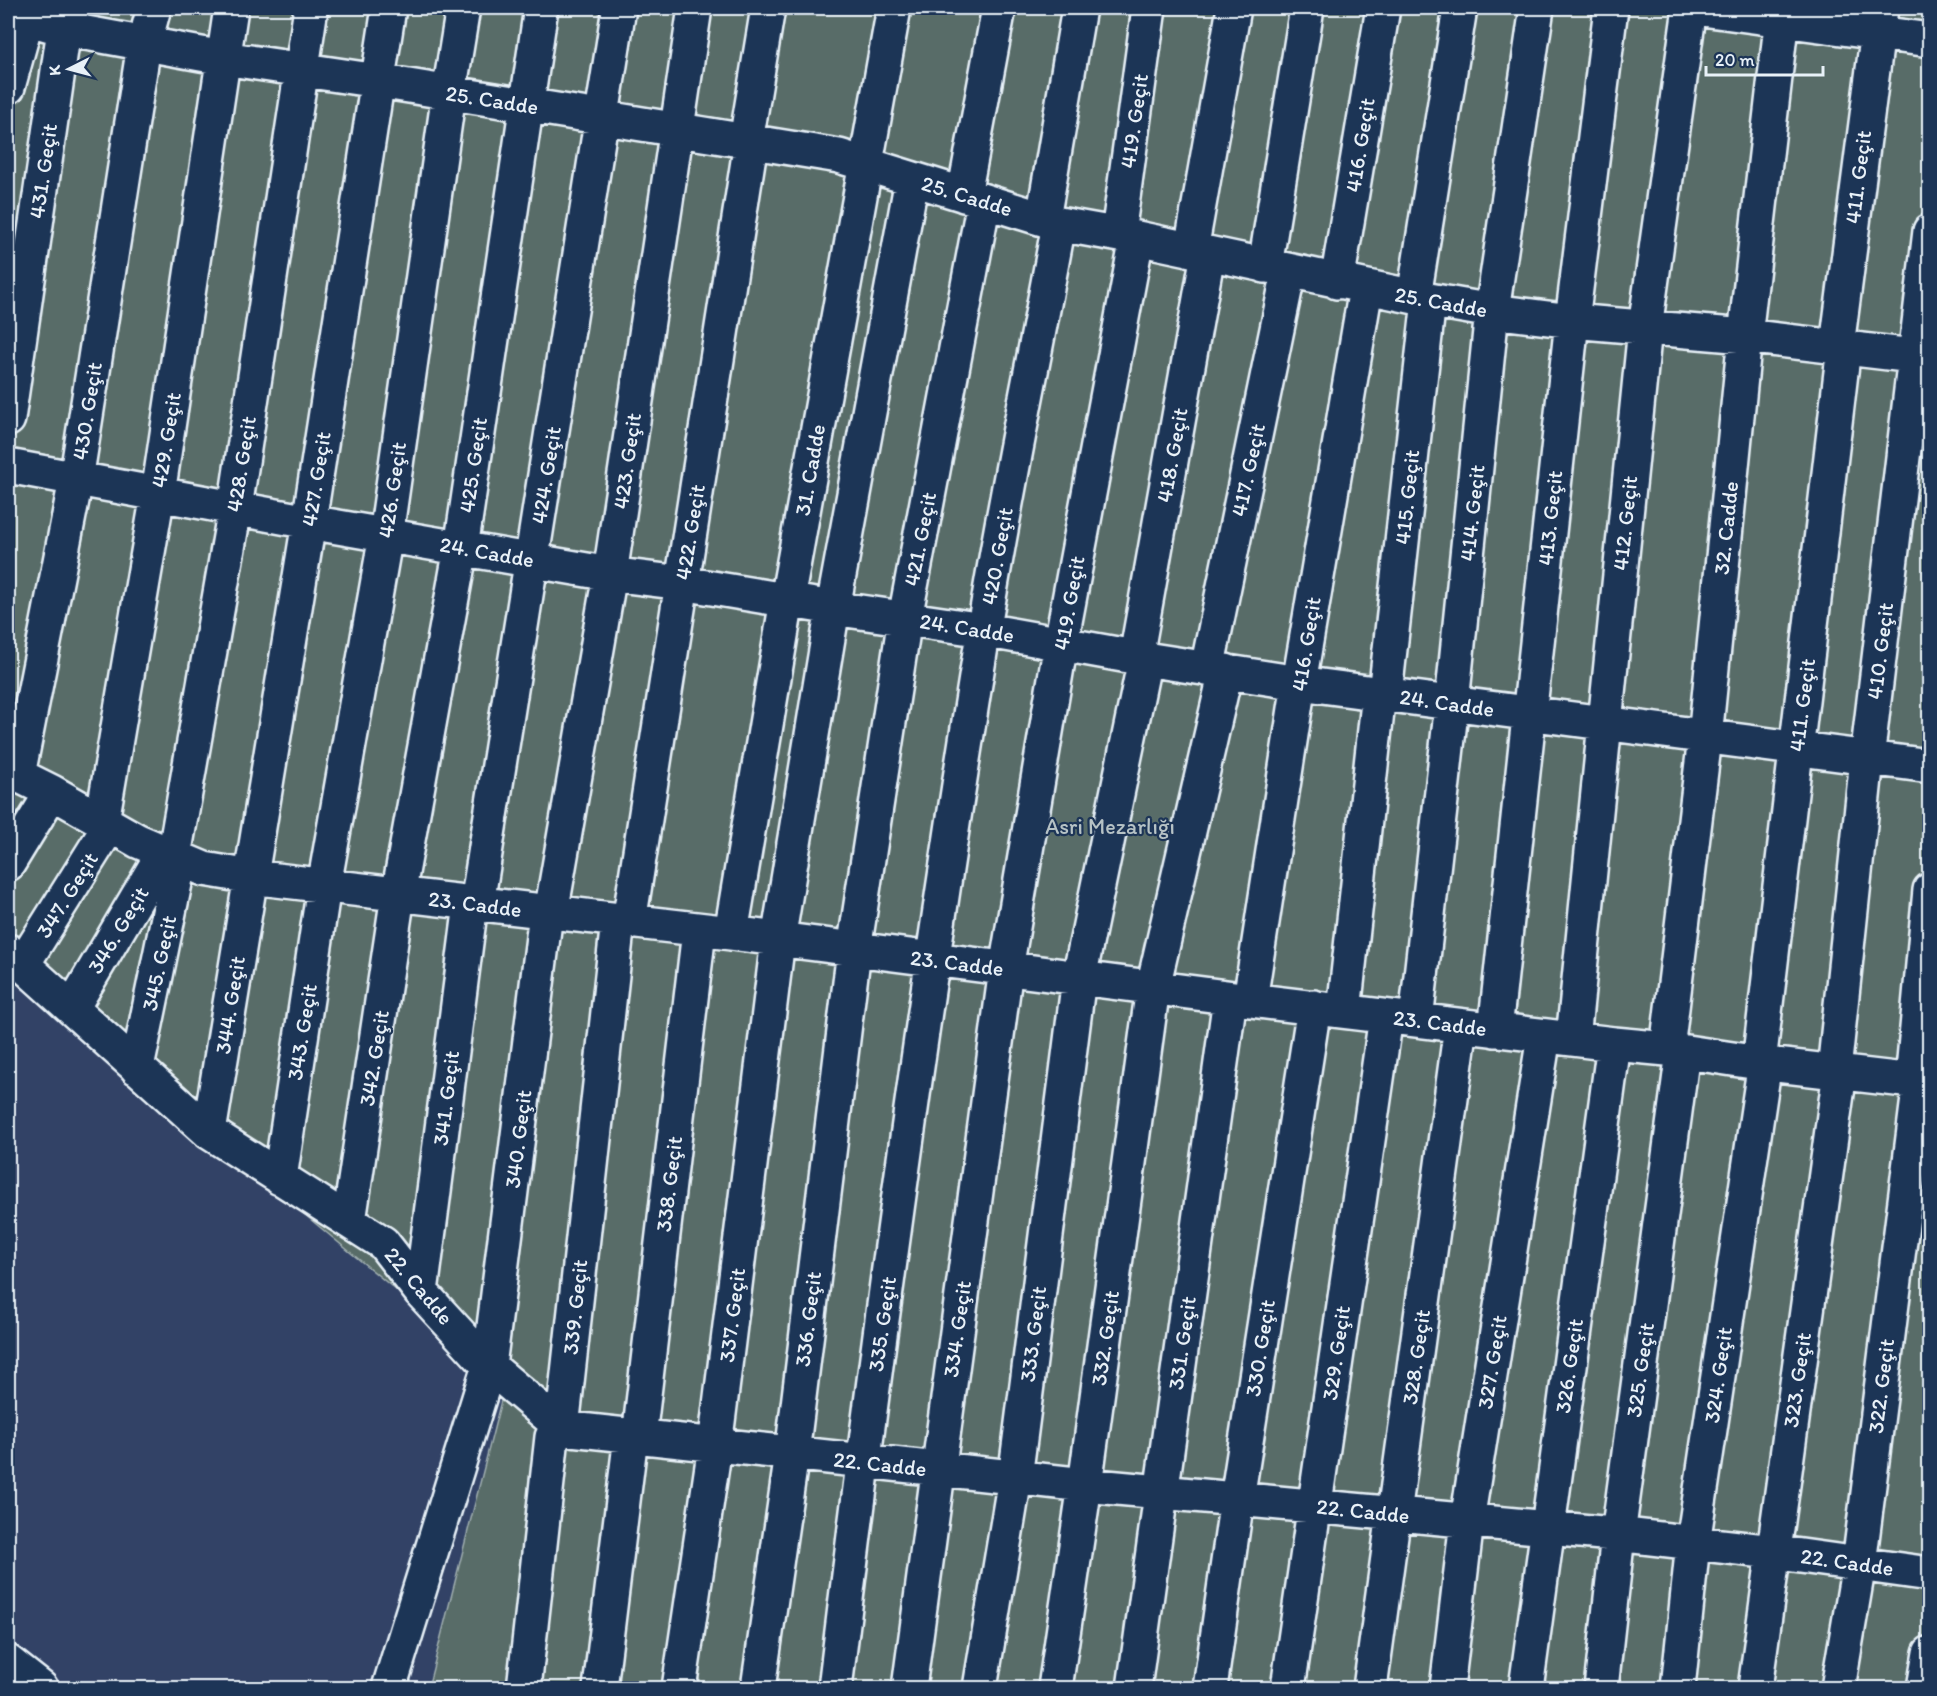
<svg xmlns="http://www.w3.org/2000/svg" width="1937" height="1696" font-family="Itim,sans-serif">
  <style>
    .built { fill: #304266 }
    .green { fill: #586c67; stroke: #a0aeb0; stroke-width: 1.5 }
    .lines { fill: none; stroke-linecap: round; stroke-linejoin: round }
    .minor-casing { stroke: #e8f1f8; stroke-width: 38 }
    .minor { stroke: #1d3557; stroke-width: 33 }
    .labels { text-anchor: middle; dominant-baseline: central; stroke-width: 4.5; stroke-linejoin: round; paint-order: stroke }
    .street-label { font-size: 22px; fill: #e8f1f8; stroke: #1d3557 }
    .park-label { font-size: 22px; fill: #b6c2c5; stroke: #1d3557 }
  </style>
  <rect width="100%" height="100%" fill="#1d3557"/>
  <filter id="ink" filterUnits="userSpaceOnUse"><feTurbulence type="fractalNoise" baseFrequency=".0167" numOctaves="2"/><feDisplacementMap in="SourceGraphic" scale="12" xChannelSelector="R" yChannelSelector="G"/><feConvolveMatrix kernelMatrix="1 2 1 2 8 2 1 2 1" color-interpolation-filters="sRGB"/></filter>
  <g filter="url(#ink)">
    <path class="built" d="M 8,951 L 506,1381 L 428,1688 L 8,1688 Z"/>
    <path class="green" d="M 28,8 L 1929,8 L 1929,1688 L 428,1688 L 506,1381 L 206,1133 L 8,953 L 8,52 Z"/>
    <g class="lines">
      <defs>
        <path id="minor" d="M 1695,8 L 1930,40
          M 8,13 L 64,29 L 223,58 L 378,81 L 839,156 L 1059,224 L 1137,238 L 1429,300 L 1492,311 L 1572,321 L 1745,336 L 1930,358
          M 8,87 L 27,18
          M 746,141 L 768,8
          M 964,195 L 999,8
          M 1043,219 L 1079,8
          M 1118,234 L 1149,8
          M 1191,250 L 1234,8
          M 1265,266 L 1307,8
          M 1337,282 L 1383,8
          M 1414,297 L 1460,8
          M 1837,346 L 1881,8
          M 8,419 L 64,29 L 72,10
          M 8,466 L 309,522 L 610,574 L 682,583 L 833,608 L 984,630 L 1145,659 L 1299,683 L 1930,766
          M 1136,657 L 1208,254
          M 1207,669 L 1289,271
          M 1385,694 L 1429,300
          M 8,770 L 52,792 L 138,841 L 204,869 L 251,877 L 731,933 L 1250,1000 L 1614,1044 L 1667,1049 L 1759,1063 L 1930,1083
          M 18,775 L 76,480 L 144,45 L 154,8
          M 102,821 L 158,494 L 231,8
          M 174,856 L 235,508 L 311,8
          M 8,864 L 52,792
          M 477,904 L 619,8
          M 551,913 L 610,574 L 695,8
          M 629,922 L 751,142
          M 731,933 L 787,600 L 894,8
          M 8,951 L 209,1132 L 383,1243 L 421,1292 L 489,1366 L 562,1428 L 1085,1485 L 1634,1536 L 1773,1552 L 1930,1574
          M 23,964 L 110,825
          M 1250,1000 L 1299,683 L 1366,288
          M 72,1008 L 164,852
          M 1344,1011 L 1379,693
          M 1416,1020 L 1452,703 L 1492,311 L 1537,8
          M 1495,1030 L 1572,321 L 1611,8
          M 1573,1039 L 1645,328 L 1690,8
          M 1667,1049 L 1705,738 L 1745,336 L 1783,8
          M 1759,1063 L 1844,347
          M 137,1068 L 180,859
          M 1834,1071 L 1867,759 L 1930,231
          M 1912,1081 L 1930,890
          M 209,1132 L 309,522 L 389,8
          M 280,1178 L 324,886 L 386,535 L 449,93 L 463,8
          M 349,1221 L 398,895 L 461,548 L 541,8
          M 421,1292 L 471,904
          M 639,1437 L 699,931
          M 8,1662 L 41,1688
          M 389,1688 L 489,1366 L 546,913
          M 524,1688 L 552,1437 L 562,1428 L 618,921
          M 600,1688 L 631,1436
          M 679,1688 L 715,1446 L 778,940 L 833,608 L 912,179
          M 758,1688 L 792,1454 L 854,950 L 905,618 L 984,201
          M 835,1688 C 878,1336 926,984 983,634 C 1005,497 1034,361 1059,224
          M 909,1688 L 1006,969 L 1061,643 L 1137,238
          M 980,1688 L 1015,1478 L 1079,978 L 1145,659
          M 1055,1688 L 1085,1485 L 1153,987 L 1226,671
          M 1134,1688 L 1230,998
          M 1210,1688 L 1237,1499 L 1314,1007
          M 1288,1688 L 1386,1017
          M 1370,1688 L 1461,1026
          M 1447,1688 L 1467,1521 L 1544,1036
          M 1526,1688 L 1614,1044
          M 1601,1688 L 1618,1535 L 1683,1052
          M 1678,1688 L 1693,1543 L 1765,1062
          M 1755,1688 L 1840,1072
          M 1838,1688 L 1859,1564 L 1920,1082
          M 1924,1688 L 1930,1653"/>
      </defs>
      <use href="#minor" class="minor-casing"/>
      <use href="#minor" class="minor"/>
    </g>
  </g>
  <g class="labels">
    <g class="street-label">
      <text transform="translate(492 100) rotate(9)">25. Cadde</text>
      <text transform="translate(1134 121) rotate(-82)">419. Geçit</text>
      <text transform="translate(1360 145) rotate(-81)">416. Geçit</text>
      <text transform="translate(43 171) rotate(-82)">431. Geçit</text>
      <text transform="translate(1858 177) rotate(-83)">411. Geçit</text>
      <text transform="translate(967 196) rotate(17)">25. Cadde</text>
      <text transform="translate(1441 302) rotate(10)">25. Cadde</text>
      <text transform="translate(87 411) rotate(-81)">430. Geçit</text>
      <text transform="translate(166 440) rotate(-81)">429. Geçit</text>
      <text transform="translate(1172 455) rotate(-80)">418. Geçit</text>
      <text transform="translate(627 461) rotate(-82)">423. Geçit</text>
      <text transform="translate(241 464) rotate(-81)">428. Geçit</text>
      <text transform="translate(473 465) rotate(-82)">425. Geçit</text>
      <text transform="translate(810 470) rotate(-80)">31. Cadde</text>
      <text transform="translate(1248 470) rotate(-78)">417. Geçit</text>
      <text transform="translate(546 475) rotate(-81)">424. Geçit</text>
      <text transform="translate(316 479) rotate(-81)">427. Geçit</text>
      <text transform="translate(392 490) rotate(-82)">426. Geçit</text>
      <text transform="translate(1407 497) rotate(-84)">415. Geçit</text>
      <text transform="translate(1472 513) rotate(-84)">414. Geçit</text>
      <text transform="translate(1550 518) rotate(-84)">413. Geçit</text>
      <text transform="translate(1625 523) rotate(-84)">412. Geçit</text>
      <text transform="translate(1726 528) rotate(-84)">32. Cadde</text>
      <text transform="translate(690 532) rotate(-81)">422. Geçit</text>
      <text transform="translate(920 539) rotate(-79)">421. Geçit</text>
      <text transform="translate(487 552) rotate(10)">24. Cadde</text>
      <text transform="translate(997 556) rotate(-80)">420. Geçit</text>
      <text transform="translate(1069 603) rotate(-80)">419. Geçit</text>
      <text transform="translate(967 628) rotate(9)">24. Cadde</text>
      <text transform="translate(1306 644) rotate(-81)">416. Geçit</text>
      <text transform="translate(1880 651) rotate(-83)">410. Geçit</text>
      <text transform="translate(1447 703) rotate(8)">24. Cadde</text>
      <text transform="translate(1802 705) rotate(-83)">411. Geçit</text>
      <text transform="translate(67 895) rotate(-58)">347. Geçit</text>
      <text transform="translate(475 904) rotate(7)">23. Cadde</text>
      <text transform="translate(118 930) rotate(-59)">346. Geçit</text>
      <text transform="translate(159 963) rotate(-78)">345. Geçit</text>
      <text transform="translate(957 963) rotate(7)">23. Cadde</text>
      <text transform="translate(230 1005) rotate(-81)">344. Geçit</text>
      <text transform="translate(1440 1023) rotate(7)">23. Cadde</text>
      <text transform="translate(302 1032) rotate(-81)">343. Geçit</text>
      <text transform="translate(374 1058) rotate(-81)">342. Geçit</text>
      <text transform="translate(446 1098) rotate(-83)">341. Geçit</text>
      <text transform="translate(518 1139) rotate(-83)">340. Geçit</text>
      <text transform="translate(669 1184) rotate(-83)">338. Geçit</text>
      <text transform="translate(419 1286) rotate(50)">22. Cadde</text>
      <text transform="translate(575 1307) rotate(-84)">339. Geçit</text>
      <text transform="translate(732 1315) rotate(-83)">337. Geçit</text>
      <text transform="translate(808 1319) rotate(-83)">336. Geçit</text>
      <text transform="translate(882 1324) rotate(-82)">335. Geçit</text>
      <text transform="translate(957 1329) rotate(-82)">334. Geçit</text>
      <text transform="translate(1033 1334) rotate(-83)">333. Geçit</text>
      <text transform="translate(1105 1338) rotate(-82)">332. Geçit</text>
      <text transform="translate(1182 1343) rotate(-82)">331. Geçit</text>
      <text transform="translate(1260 1348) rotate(-81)">330. Geçit</text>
      <text transform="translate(1336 1353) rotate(-82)">329. Geçit</text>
      <text transform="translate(1416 1357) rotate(-82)">328. Geçit</text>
      <text transform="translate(1492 1362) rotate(-81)">327. Geçit</text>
      <text transform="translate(1569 1366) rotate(-82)">326. Geçit</text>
      <text transform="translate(1640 1370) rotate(-82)">325. Geçit</text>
      <text transform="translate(1718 1375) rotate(-82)">324. Geçit</text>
      <text transform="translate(1797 1380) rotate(-82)">323. Geçit</text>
      <text transform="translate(1881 1386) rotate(-83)">322. Geçit</text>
      <text transform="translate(880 1464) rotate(6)">22. Cadde</text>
      <text transform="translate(1363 1511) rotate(6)">22. Cadde</text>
      <text transform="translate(1847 1562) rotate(8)">22. Cadde</text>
    </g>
    <g class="park-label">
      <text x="1110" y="826">Asri Mezarlığı</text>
    </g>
  </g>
  <rect width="1937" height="1696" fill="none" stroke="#1d3557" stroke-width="30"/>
  <rect x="15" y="15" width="1907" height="1666" fill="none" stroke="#e8f1f8" stroke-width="2" filter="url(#ink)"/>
  <g transform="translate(69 69) rotate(264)" stroke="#1d3557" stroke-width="4.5" paint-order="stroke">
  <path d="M0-4.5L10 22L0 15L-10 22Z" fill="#e8f1f8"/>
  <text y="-9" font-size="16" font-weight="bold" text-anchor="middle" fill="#e8f1f8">K</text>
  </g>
  <path d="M1706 66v9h117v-9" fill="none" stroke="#e8f1f8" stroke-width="3"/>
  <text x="1715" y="66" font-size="18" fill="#e8f1f8" stroke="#1d3557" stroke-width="4.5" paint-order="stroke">20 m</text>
</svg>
